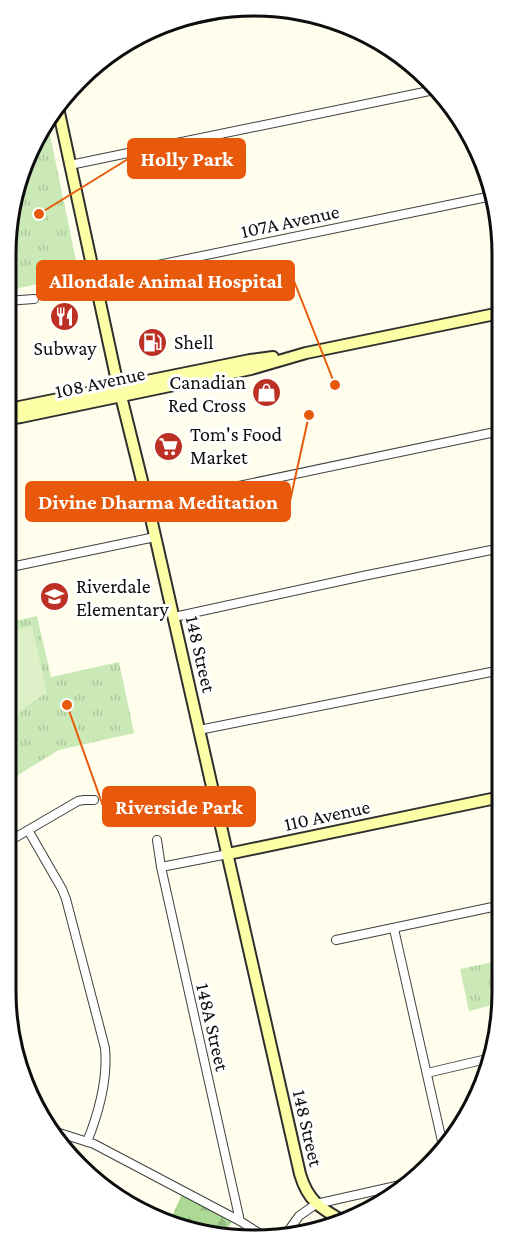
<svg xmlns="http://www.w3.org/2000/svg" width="508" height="1247" font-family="'Crimson Pro',serif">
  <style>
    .forest { fill: url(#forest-firs) }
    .park { fill: url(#park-tufts) }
    .pitch { fill: #ddf0c8 }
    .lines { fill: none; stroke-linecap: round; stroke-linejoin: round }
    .street-casing { stroke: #404040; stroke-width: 10 }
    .secondary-casing { stroke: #2f2f2f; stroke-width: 14 }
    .street { stroke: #fff; stroke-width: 8 }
    .secondary { stroke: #fdffa7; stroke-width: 10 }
    .labels { text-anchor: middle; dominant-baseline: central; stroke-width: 6; stroke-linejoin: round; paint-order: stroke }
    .street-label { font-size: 20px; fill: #0d0d0d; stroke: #fff }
    .poi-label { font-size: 20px; fill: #0d0d0d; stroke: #fff; text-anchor: start }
    .rim { fill: none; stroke: #0d0d0d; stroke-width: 3 }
    .leader { fill: none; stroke: #e8590c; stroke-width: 2 }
    .callout-dot { fill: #e8590c; stroke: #fff; stroke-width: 2 }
    .callout { fill: #e8590c; stroke: #e8590c; stroke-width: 2 }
    .callout-label { font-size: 21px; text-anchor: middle; font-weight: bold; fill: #fff }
  </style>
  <defs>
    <pattern id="forest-firs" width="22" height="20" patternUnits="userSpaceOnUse" patternTransform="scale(1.5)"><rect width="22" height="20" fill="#acda96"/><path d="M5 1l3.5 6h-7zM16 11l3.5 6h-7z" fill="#93ba80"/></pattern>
    <pattern id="park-tufts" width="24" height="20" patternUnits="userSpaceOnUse" patternTransform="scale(1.5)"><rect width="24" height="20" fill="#cae9b6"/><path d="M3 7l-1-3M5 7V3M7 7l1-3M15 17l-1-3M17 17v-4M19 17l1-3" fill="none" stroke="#acc79b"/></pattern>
  </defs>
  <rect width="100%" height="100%" fill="#fffeec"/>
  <path class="forest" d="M 182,1194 L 232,1222 L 220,1238 L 170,1221 Z"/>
  <path class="park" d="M 48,125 L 79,275 L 6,291 L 6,254 L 19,175 Z
    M 37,616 L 51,677 L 119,662 L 134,733 L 59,750 L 6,782 L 6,623 Z
    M 502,960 L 502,993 L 500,1003 L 469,1011 L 460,969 Z"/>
  <path class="pitch" d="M 32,626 L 47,693 C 29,704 12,714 8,736 L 6,736 L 6,632 Z"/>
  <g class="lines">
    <defs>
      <path id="street" d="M 164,26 L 252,8
        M 70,165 L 439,89
        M 95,278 L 492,196
        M 6,301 L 34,299
        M 148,505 L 500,431
        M 6,568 L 155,537
        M 174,617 L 363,576 L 501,548
        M 199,730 L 501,670
        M 28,830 L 62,889 L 66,899 L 105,1048 C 108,1080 99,1112 87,1142
        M 157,840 L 161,867 L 240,1221
        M 6,843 L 78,801 L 84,800 L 94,800
        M 161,867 L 228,854
        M 394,929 L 444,1150
        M 336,940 L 502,905
        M 427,1073 L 491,1058
        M 53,1131 L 94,1144 L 240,1221 L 265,1237
        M 284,1237 L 299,1216 L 316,1204 L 405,1184"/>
      <path id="secondary" d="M 58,108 L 115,372 L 148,505 L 300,1174 C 308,1201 320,1208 343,1221
        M 6,411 L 19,407 L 250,360 L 273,357
        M 6,419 L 21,417 L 251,369 L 306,353 L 500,313
        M 228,854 L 501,797"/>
    </defs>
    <use href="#street" class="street-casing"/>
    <use href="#secondary" class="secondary-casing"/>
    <use href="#street" class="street"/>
    <use href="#secondary" class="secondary"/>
  </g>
  <defs>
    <symbol id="restaurant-disc" viewBox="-11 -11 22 22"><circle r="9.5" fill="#bd3125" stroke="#fff"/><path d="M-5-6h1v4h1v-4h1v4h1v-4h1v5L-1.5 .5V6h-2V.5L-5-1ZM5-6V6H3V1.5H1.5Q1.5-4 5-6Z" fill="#fff"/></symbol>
    <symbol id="fuel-disc" viewBox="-11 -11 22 22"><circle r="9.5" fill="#bd3125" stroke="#fff"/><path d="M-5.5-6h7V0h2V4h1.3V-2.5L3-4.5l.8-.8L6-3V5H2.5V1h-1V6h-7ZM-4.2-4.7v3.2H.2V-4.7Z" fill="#fff"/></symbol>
    <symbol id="shop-disc" viewBox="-11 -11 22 22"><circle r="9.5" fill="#bd3125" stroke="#fff"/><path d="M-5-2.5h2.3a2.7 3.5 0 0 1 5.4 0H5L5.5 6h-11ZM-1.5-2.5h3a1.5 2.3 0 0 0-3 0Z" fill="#fff"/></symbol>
    <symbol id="supermarket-disc" viewBox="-11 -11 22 22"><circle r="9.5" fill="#bd3125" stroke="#fff"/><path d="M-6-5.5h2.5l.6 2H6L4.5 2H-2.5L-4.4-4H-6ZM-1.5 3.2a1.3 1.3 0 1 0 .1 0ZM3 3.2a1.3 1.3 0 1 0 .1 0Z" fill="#fff"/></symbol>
    <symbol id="school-disc" viewBox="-11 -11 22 22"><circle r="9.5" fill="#bd3125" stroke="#fff"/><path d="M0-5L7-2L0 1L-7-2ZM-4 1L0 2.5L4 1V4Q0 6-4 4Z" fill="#fff"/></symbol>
  </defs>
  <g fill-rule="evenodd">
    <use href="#restaurant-disc" x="48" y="300" width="33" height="33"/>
    <use href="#fuel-disc" x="136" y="326" width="33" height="33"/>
    <use href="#shop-disc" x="250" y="376" width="33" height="33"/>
    <use href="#supermarket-disc" x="152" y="430" width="33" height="33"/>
    <use href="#school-disc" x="38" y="580" width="33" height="33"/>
  </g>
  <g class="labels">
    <g class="street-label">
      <text transform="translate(290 221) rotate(-12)">107A Avenue</text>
      <text transform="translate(100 382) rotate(-12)">108 Avenue</text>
      <text transform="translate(201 654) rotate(77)">148 Street</text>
      <text transform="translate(327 815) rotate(-12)">110 Avenue</text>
      <text transform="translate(213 1027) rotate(77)">148A Street</text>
      <text transform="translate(308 1128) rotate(77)">148 Street</text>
    </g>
    <g class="poi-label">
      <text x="174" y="342">Shell</text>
      <text x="65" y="348" text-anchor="middle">Subway</text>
      <text x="246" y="382" text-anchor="end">Canadian<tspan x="246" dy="23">Red Cross</tspan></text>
      <text x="190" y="434">Tom's Food<tspan x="190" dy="23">Market</tspan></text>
      <text x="76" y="586">Riverdale<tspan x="76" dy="23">Elementary</tspan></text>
    </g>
  </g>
  <path d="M0 0H508V1247H0ZM254 16H254A238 238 0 0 1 492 254V992A238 238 0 0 1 254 1230H254A238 238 0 0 1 16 992V254A238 238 0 0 1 254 16Z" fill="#fff" fill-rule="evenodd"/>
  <path class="rim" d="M254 16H254A238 238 0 0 1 492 254V992A238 238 0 0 1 254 1230H254A238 238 0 0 1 16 992V254A238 238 0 0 1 254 16Z"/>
  <path class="leader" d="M39 214L128 159M335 385L294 281M309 415L290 501M67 705L103 806"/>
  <g class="callout-dot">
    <circle cx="39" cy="214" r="6"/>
    <circle cx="335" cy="385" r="6"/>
    <circle cx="309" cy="415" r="6"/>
    <circle cx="67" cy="705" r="6"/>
  </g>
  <g class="callout">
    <rect x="128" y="139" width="117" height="39" rx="6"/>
    <rect x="37" y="261" width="257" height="39" rx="6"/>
    <rect x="26" y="482" width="264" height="39" rx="6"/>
    <rect x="103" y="787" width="152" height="39" rx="6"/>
  </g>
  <g class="callout-label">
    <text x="187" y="166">Holly Park</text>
    <text x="166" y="288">Allondale Animal Hospital</text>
    <text x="158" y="509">Divine Dharma Meditation</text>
    <text x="179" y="814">Riverside Park</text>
  </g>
</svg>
